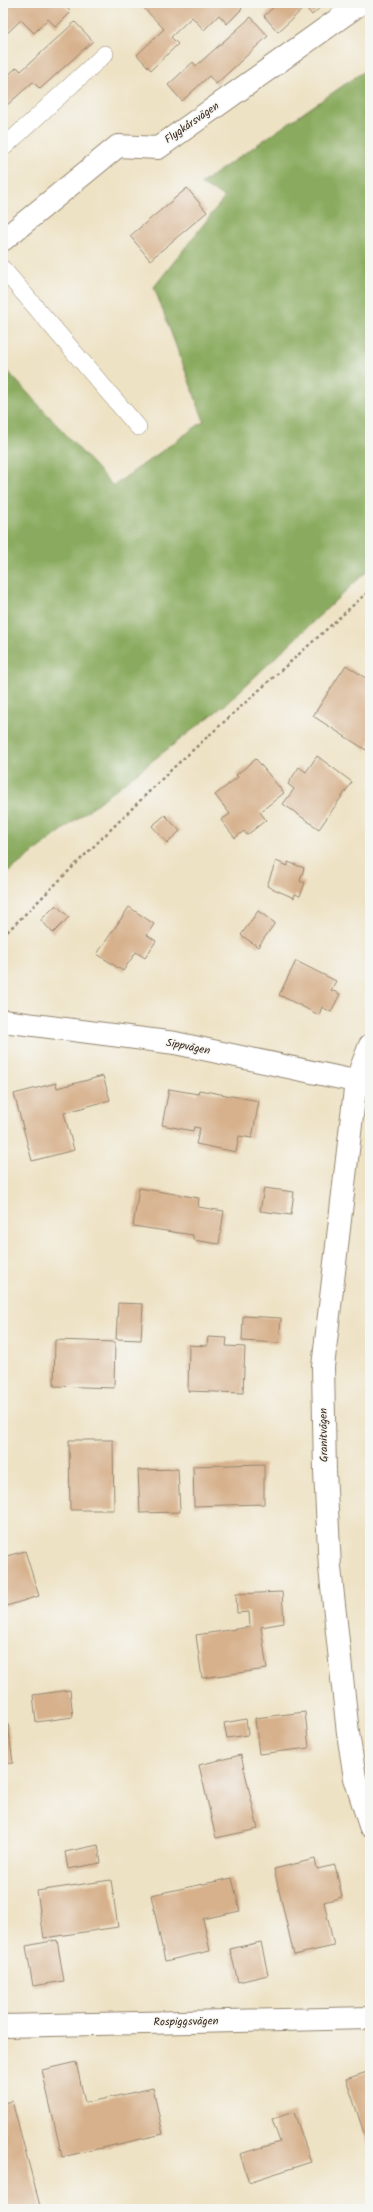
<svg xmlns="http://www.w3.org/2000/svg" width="373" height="2212" font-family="Kalam,sans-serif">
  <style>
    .forest { fill: #8aab5f; stroke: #626a3e }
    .building { fill: #d7b18c }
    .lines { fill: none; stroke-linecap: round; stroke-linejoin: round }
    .service-casing { stroke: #948671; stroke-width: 18 }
    .minor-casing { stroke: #948671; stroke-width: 24 }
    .path { stroke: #948671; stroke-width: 2.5; stroke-dasharray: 3 3; stroke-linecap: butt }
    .service { stroke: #fff; stroke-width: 17 }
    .minor { stroke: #fff; stroke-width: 22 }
    .labels { text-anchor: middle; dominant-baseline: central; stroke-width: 3; stroke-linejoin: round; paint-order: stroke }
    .street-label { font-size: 11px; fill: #3b2a1e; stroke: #f6f6f2 }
  </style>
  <rect width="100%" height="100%" fill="#f6f6f2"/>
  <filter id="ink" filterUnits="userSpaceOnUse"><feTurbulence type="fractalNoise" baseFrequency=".025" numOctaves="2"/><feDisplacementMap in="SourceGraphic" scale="8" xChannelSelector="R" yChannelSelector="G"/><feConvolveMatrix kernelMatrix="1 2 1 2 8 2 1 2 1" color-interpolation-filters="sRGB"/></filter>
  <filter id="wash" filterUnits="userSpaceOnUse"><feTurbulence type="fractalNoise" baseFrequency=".012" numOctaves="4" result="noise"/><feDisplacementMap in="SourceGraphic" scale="16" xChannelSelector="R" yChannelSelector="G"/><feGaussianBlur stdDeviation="0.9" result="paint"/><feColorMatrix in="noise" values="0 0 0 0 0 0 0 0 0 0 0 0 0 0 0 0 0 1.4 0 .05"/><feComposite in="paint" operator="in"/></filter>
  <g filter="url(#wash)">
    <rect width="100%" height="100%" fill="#eee2c4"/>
    <path class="forest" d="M 370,67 L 370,568 L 226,704 L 3,876 L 3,366 L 113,486 L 204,421 L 154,287 L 225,197 L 200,184 Z"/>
    <g id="blocks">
      <path class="building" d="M 3,3 L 62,3 L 71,12 L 56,27 L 48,19 L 34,33 L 21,20 L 3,37 Z
        M 139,3 L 236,3 L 242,9 L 227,24 L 219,15 L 204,30 L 192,17 L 171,37 L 178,44 L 151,70 L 137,55 L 164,29 Z
        M 278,3 L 325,3 L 312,15 L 305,7 L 278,32 L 264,16 Z
        M 251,17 L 268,36 L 216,84 L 209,76 L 182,101 L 168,85 L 193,62 L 196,66 Z
        M 75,22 L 93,41 L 40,89 L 33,82 L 6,106 L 3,103 L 3,80 L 17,67 L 21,71 Z
        M 187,188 L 207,212 L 150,260 L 130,236 Z
        M 346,665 L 370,681 L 370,743 L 366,750 L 313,716 Z
        M 317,756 L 352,782 L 319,829 L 283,804 L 294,789 L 288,784 L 299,767 L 306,772 Z
        M 256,759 L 284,793 L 260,812 L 266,820 L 247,835 L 244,831 L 235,838 L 221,820 L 230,814 L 215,795 L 238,777 L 236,775 Z
        M 165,815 L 180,831 L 167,843 L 152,826 Z
        M 276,861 L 288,866 L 288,862 L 304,868 L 300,881 L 305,883 L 300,896 L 295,894 L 294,898 L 267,886 Z
        M 56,905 L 69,917 L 53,933 L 41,920 Z
        M 129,907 L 154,924 L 147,935 L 156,941 L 145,958 L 136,952 L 123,971 L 97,954 Z
        M 258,911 L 275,923 L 258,947 L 241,935 Z
        M 296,961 L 336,981 L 331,990 L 340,994 L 331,1012 L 322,1007 L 319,1015 L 279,995 Z
        M 103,1076 L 110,1100 L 64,1113 L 74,1150 L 32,1161 L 14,1094 L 56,1083 L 57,1088 Z
        M 169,1089 L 198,1094 L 199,1090 L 259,1101 L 252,1138 L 239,1136 L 236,1152 L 196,1144 L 200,1128 L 194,1127 L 193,1131 L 162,1125 Z
        M 139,1188 L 199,1198 L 198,1207 L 224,1211 L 219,1244 L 193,1240 L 193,1235 L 133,1226 Z
        M 264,1188 L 294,1192 L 291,1215 L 260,1211 Z
        M 118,1303 L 143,1304 L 141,1340 L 116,1339 Z
        M 243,1316 L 281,1318 L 279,1343 L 242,1341 Z
        M 208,1337 L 227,1338 L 226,1346 L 245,1347 L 243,1393 L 188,1391 L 189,1345 L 207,1346 Z
        M 55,1340 L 115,1342 L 114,1388 L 54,1386 Z
        M 69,1440 L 113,1440 L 114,1510 L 70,1510 Z
        M 264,1464 L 264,1504 L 194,1506 L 193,1466 Z
        M 178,1469 L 180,1512 L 140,1513 L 138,1470 Z
        M 25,1551 L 39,1596 L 3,1607 L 3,1557 Z
        M 282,1592 L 284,1623 L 261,1627 L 267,1669 L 202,1678 L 196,1635 L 250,1627 L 249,1612 L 237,1613 L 236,1594 Z
        M 70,1690 L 73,1717 L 36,1722 L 33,1695 Z
        M 305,1712 L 309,1748 L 259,1754 L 255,1718 Z
        M 246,1719 L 248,1735 L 227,1738 L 224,1723 Z
        M 3,1724 L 8,1724 L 13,1763 L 3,1764 Z
        M 241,1755 L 258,1829 L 216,1838 L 199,1765 Z
        M 98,1845 L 101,1863 L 68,1869 L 65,1852 Z
        M 315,1859 L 317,1869 L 335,1865 L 342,1897 L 324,1902 L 334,1946 L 294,1955 L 274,1869 Z
        M 232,1878 L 240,1911 L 203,1919 L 210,1951 L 165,1961 L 151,1895 Z
        M 111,1880 L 118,1927 L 44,1938 L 37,1891 Z
        M 57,1940 L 64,1981 L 33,1986 L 26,1946 Z
        M 261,1942 L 268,1975 L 238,1982 L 230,1949 Z
        M 76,2062 L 85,2103 L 153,2088 L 163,2134 L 62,2157 L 42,2070 Z
        M 370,2071 L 370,2151 L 346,2079 Z
        M 12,2101 L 40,2206 L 30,2209 L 4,2209 L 3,2205 L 3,2103 Z
        M 294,2112 L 311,2162 L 249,2182 L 240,2154 L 280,2142 L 272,2119 Z"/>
    </g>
  </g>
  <g filter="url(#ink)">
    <use href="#blocks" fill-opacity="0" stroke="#948671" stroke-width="1"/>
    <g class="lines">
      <defs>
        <path id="service" d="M 3,148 L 105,54
          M 3,269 L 138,427"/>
        <path id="minor" d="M 3,240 L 118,146 L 158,148 L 361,3
          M 3,1021 L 175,1043 L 369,1084
          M 370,1045 L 356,1081 L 323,1367 L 325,1471 L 330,1568 L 348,1733 L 355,1778 L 370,1826
          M 3,2026 L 370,2018"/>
      </defs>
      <use href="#service" class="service-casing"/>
      <use href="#minor" class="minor-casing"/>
      <path class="path" d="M 3,936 L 173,768 L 370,590"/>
      <use href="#service" class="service"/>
      <use href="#minor" class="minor"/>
    </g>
  </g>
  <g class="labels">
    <g class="street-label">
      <text transform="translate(192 123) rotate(-35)">Flygkårsvägen</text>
      <text transform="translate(188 1047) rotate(11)">Sippvägen</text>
      <text transform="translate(324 1435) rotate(-91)">Granitvägen</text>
      <text transform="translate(186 2022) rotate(-1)">Rospiggsvägen</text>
    </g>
  </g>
  <rect width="373" height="2212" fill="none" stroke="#f6f6f2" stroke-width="16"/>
</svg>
